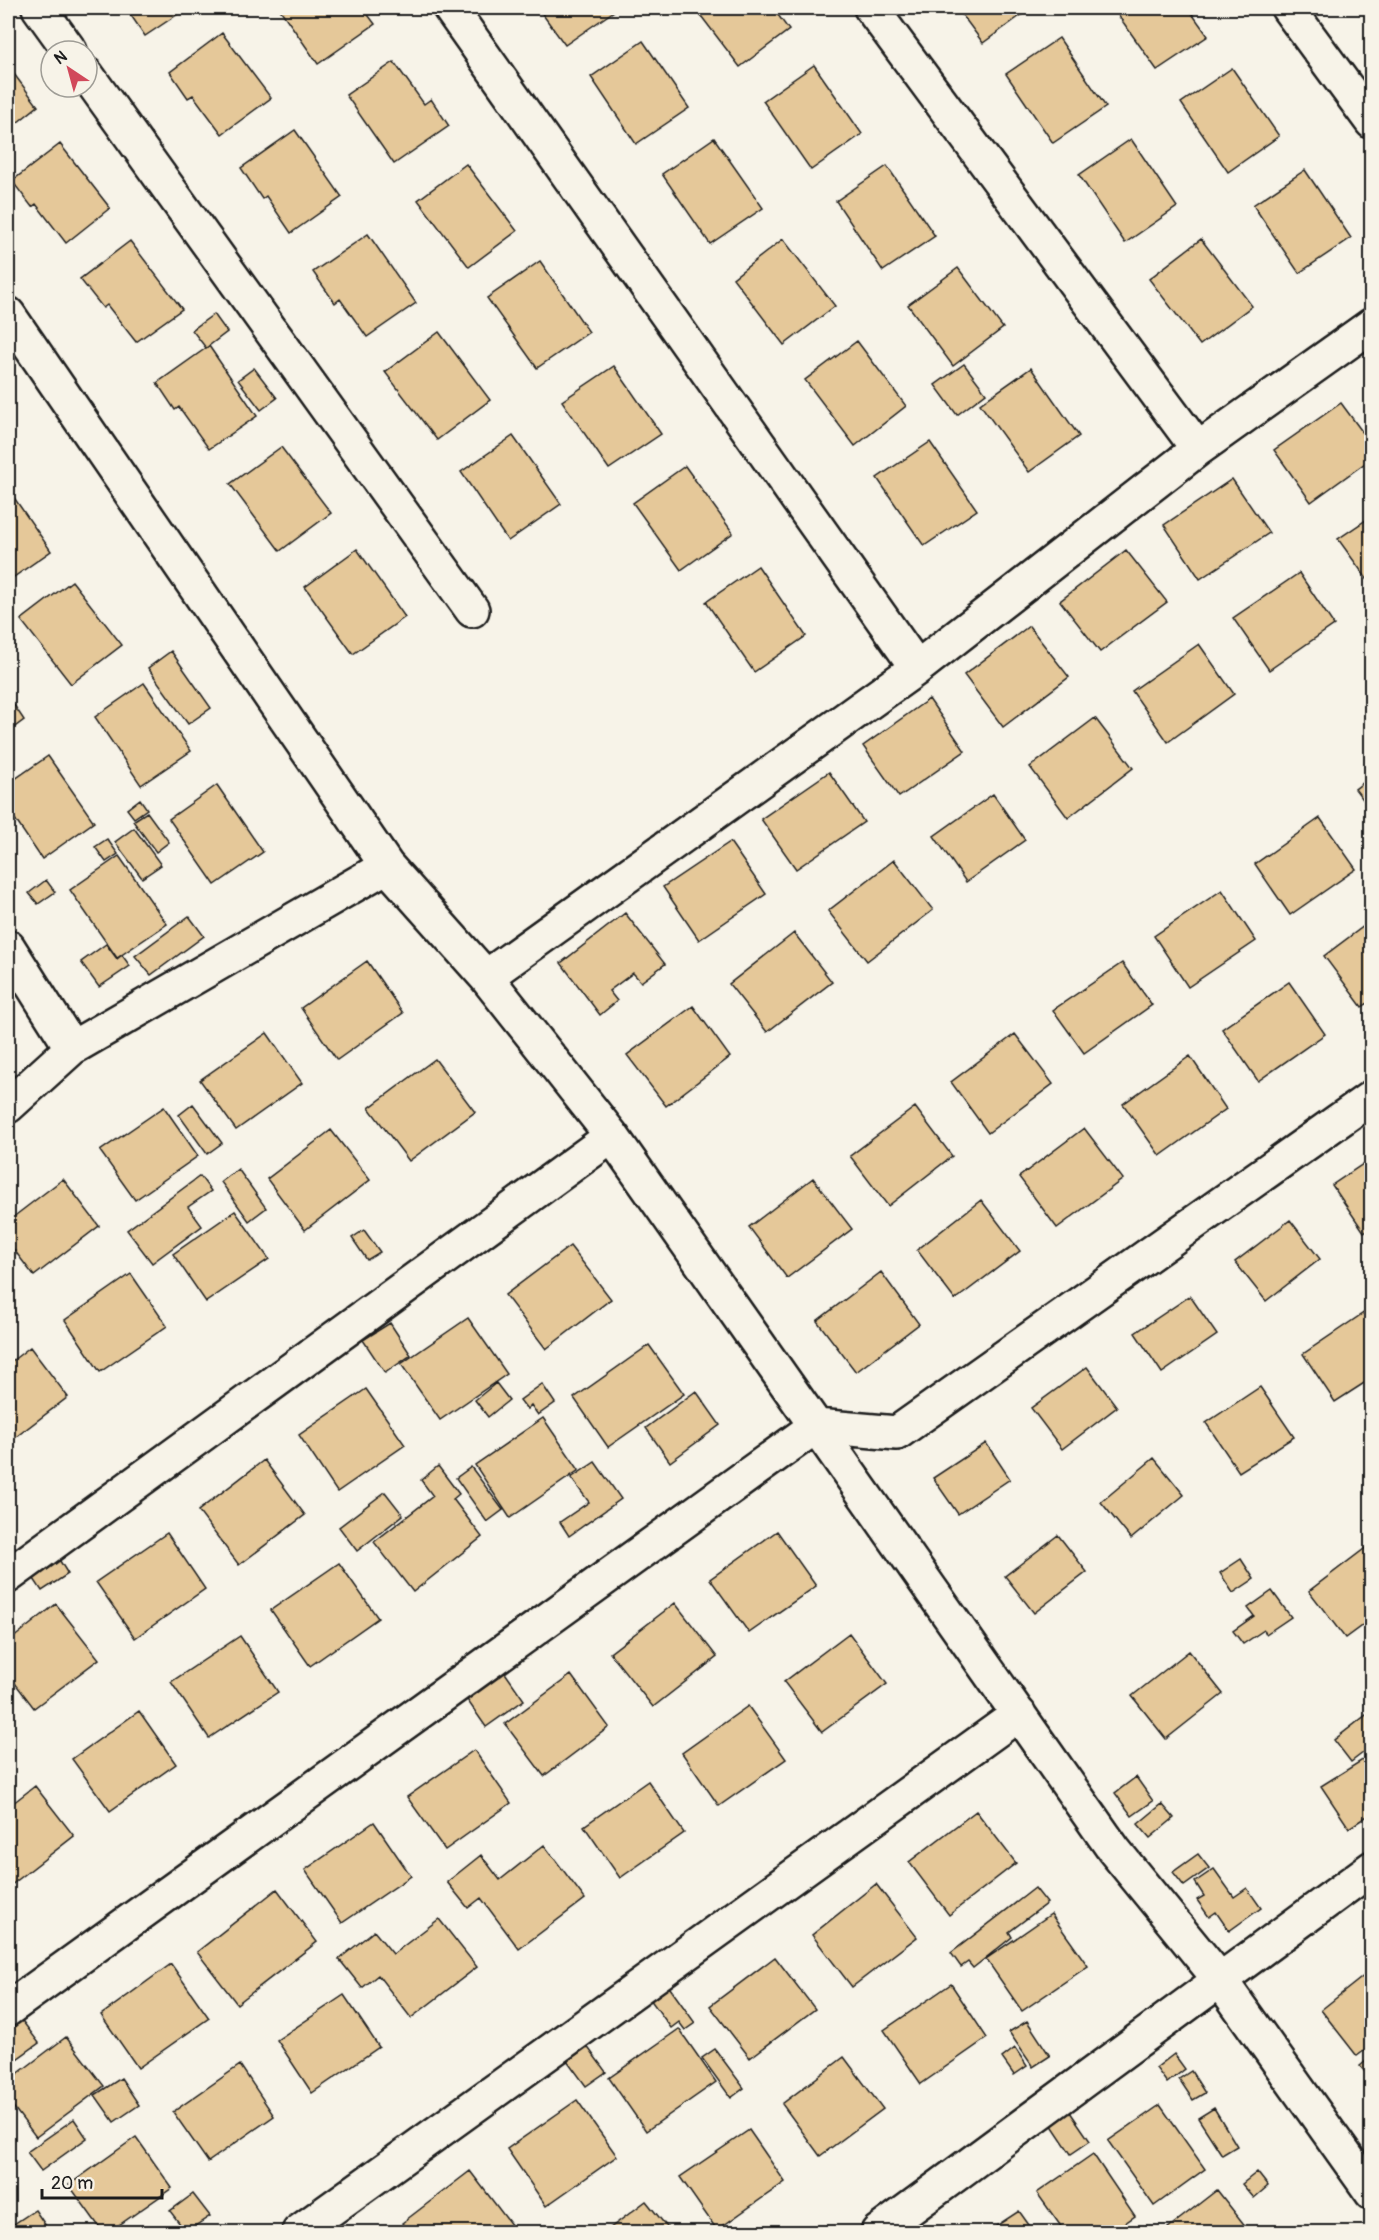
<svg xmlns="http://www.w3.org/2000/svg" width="1379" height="2240" font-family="Pangolin,sans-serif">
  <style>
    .building { fill: #e5c899; stroke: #1c1c1c; stroke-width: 1.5 }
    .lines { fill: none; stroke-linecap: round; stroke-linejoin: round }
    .minor-casing { stroke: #1c1c1c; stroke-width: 38 }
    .minor { stroke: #f7f3e8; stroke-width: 33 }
  </style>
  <rect width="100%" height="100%" fill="#f7f3e8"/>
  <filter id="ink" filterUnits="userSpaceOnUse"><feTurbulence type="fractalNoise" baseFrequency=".0167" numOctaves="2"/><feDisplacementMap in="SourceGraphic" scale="12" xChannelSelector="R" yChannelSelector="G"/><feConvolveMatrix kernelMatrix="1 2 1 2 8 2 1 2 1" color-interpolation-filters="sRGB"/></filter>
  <g filter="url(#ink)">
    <path class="building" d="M 126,8 L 187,8 L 145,36 Z
      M 279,8 L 363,8 L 375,24 L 318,64 Z
      M 538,8 L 616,8 L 617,9 L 565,45 Z
      M 695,8 L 773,8 L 789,30 L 740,67 Z
      M 957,8 L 1031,8 L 983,43 Z
      M 1113,8 L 1188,8 L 1208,36 L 1157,70 Z
      M 222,33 L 271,98 L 222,134 L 193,95 L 188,98 L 170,72 Z
      M 1059,38 L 1106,107 L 1053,143 L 1006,74 Z
      M 643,41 L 689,108 L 636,144 L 591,77 Z
      M 394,62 L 424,104 L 431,99 L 449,126 L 394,164 L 346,95 Z
      M 814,65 L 862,134 L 811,170 L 763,101 Z
      M 8,66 L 38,106 L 8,130 Z
      M 1232,68 L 1279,136 L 1228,172 L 1181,103 Z
      M 295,130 L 342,197 L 291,233 L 266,196 L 262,199 L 241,168 Z
      M 714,138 L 763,208 L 710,244 L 662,174 Z
      M 1131,139 L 1177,207 L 1125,243 L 1079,175 Z
      M 60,144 L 110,208 L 66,243 L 36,204 L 32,207 L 12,181 Z
      M 466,164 L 517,231 L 469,267 L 418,200 Z
      M 887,166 L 935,236 L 883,271 L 836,201 Z
      M 1305,170 L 1351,238 L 1299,273 L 1253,205 Z
      M 368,234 L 416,303 L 367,337 L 340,299 L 335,303 L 313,272 Z
      M 783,239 L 835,306 L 784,345 L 733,278 Z
      M 1201,239 L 1252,306 L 1200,345 L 1149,279 Z
      M 130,241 L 182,309 L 136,342 L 107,305 L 103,308 L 80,279 Z
      M 540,261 L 589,332 L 537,368 L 487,298 Z
      M 958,268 L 1003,328 L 953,366 L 908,305 Z
      M 214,314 L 227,332 L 206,348 L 192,330 Z
      M 439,332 L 490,400 L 437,440 L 385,372 Z
      M 857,341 L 906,406 L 855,446 L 805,380 Z
      M 209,346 L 257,416 L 209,449 L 179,407 L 175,410 L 157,383 Z
      M 964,364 L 986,393 L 957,415 L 935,385 Z
      M 614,366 L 661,434 L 609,469 L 562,401 Z
      M 254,368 L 277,398 L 261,410 L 238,380 Z
      M 1031,368 L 1079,436 L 1029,472 L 980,404 Z
      M 1341,403 L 1372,445 L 1372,458 L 1311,502 L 1274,450 Z
      M 513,436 L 561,504 L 508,541 L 461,472 Z
      M 930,442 L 977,510 L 924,546 L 877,478 Z
      M 281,447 L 331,513 L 280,551 L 230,484 Z
      M 685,466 L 733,533 L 681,570 L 633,503 Z
      M 1232,479 L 1269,533 L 1200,579 L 1164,525 Z
      M 8,489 L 51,551 L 8,581 Z
      M 1372,516 L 1372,586 L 1338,539 Z
      M 357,549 L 405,617 L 353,654 L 305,587 Z
      M 1126,550 L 1167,602 L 1100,652 L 1060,601 Z
      M 758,566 L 806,636 L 754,672 L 706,602 Z
      M 1299,573 L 1334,625 L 1269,670 L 1233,618 Z
      M 72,581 L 122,645 L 71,684 L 21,620 Z
      M 1029,626 L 1069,677 L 1003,727 L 964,675 Z
      M 1199,644 L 1234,694 L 1168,742 L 1132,691 Z
      M 171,651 L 211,708 L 188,724 L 148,668 Z
      M 144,683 L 191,751 L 141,785 L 95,717 Z
      M 8,696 L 24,720 L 8,732 Z
      M 929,699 L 965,751 L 899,797 L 863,746 Z
      M 1095,718 L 1133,768 L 1068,818 L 1030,767 Z
      M 48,756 L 94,822 L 42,859 L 8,809 L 8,784 Z
      M 829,772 L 864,822 L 796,869 L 761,819 Z
      M 1372,776 L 1372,811 L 1355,789 Z
      M 217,785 L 263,852 L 215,885 L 169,819 Z
      M 993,794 L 1025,840 L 966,882 L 934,836 Z
      M 140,799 L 147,809 L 134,818 L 127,809 Z
      M 147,812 L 169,842 L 156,852 L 133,821 Z
      M 1320,818 L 1356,869 L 1290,915 L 1255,864 Z
      M 134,828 L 161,865 L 142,878 L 115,842 Z
      M 107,839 L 118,854 L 106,862 L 95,847 Z
      M 730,842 L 766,894 L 699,940 L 663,887 Z
      M 119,856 L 167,924 L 117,958 L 70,890 Z
      M 894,860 L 933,910 L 867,961 L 828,911 Z
      M 46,880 L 55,892 L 38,904 L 29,893 Z
      M 1222,890 L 1256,941 L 1188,987 L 1154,936 Z
      M 625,913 L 665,964 L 641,982 L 633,973 L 609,991 L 617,1001 L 600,1015 L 561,963 Z
      M 189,916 L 204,936 L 151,975 L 135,956 Z
      M 1372,920 L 1372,1000 L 1362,1007 L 1324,956 Z
      M 794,933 L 832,982 L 767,1032 L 729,984 Z
      M 106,944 L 117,959 L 122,955 L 130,966 L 99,987 L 81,962 Z
      M 367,961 L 403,1013 L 337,1060 L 301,1008 Z
      M 1122,963 L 1152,1005 L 1084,1053 L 1053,1010 Z
      M 1289,982 L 1325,1034 L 1258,1081 L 1222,1029 Z
      M 693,1006 L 730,1057 L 666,1106 L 627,1055 Z
      M 267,1033 L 302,1083 L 236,1130 L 200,1080 Z
      M 1015,1034 L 1053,1084 L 988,1133 L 951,1082 Z
      M 1190,1056 L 1226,1109 L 1160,1156 L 1123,1104 Z
      M 435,1059 L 475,1112 L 409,1161 L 369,1108 Z
      M 193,1104 L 222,1143 L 207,1154 L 179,1115 Z
      M 164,1107 L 198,1156 L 135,1200 L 100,1151 Z
      M 915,1107 L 952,1156 L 888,1206 L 850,1156 Z
      M 1084,1128 L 1123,1179 L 1057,1228 L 1019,1177 Z
      M 331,1130 L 370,1180 L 305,1230 L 267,1179 Z
      M 1372,1158 L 1372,1227 L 1364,1232 L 1332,1185 Z
      M 238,1169 L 266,1208 L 249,1221 L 221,1182 Z
      M 200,1176 L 211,1191 L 188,1207 L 202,1226 L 152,1263 L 127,1230 Z
      M 813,1178 L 852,1229 L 787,1278 L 749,1227 Z
      M 63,1179 L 99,1226 L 34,1276 L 8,1242 L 8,1221 Z
      M 981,1200 L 1020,1251 L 955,1300 L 917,1250 Z
      M 235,1211 L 269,1259 L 206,1302 L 173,1254 Z
      M 1290,1220 L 1320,1259 L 1266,1301 L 1235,1262 Z
      M 364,1230 L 380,1252 L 367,1260 L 352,1238 Z
      M 570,1246 L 611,1299 L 546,1349 L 505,1295 Z
      M 881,1272 L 919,1324 L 856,1372 L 817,1321 Z
      M 131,1274 L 167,1326 L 100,1372 L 65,1320 Z
      M 1190,1296 L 1217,1335 L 1162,1373 L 1135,1333 Z
      M 1365,1312 L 1372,1322 L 1372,1378 L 1335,1402 L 1303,1354 Z
      M 468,1318 L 507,1374 L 440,1420 L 401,1364 Z
      M 390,1323 L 411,1355 L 385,1373 L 363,1340 Z
      M 649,1345 L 684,1394 L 608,1447 L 574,1398 Z
      M 30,1347 L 68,1397 L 8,1443 L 8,1364 Z
      M 1087,1367 L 1117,1407 L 1062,1449 L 1031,1408 Z
      M 496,1383 L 509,1400 L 488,1417 L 475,1400 Z
      M 542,1384 L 555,1403 L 538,1415 L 531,1405 L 527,1409 L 520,1400 Z
      M 1260,1387 L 1294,1437 L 1239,1472 L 1206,1423 Z
      M 366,1389 L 405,1445 L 337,1492 L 299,1435 Z
      M 696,1391 L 720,1425 L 670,1462 L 646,1428 Z
      M 543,1418 L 579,1470 L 510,1518 L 475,1465 Z
      M 986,1443 L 1010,1479 L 958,1514 L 933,1478 Z
      M 1154,1458 L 1184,1495 L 1131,1539 L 1101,1502 Z
      M 264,1460 L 305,1515 L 239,1565 L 198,1511 Z
      M 595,1462 L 621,1499 L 569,1536 L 560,1522 L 589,1502 L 571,1478 Z
      M 438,1466 L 459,1494 L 453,1499 L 482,1537 L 413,1592 L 374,1542 L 433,1496 L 421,1480 Z
      M 471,1467 L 503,1510 L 487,1522 L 456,1478 Z
      M 385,1492 L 403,1515 L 357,1551 L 339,1527 Z
      M 777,1531 L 816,1586 L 749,1633 L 710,1579 Z
      M 167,1533 L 205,1589 L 135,1638 L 96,1582 Z
      M 1058,1535 L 1087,1572 L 1034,1613 L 1005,1576 Z
      M 1372,1543 L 1372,1618 L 1345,1638 L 1309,1591 Z
      M 55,1553 L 68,1574 L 42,1591 L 28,1570 Z
      M 1241,1559 L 1254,1579 L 1233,1593 L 1220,1573 Z
      M 339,1563 L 378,1618 L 310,1666 L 271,1610 Z
      M 1272,1591 L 1291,1617 L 1266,1634 L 1264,1630 L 1243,1644 L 1233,1631 L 1254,1616 L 1248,1608 Z
      M 675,1603 L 717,1657 L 653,1707 L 610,1653 Z
      M 56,1604 L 99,1659 L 34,1708 L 8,1674 L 8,1642 Z
      M 849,1633 L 887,1684 L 822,1732 L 784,1682 Z
      M 240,1636 L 278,1692 L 209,1738 L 171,1682 Z
      M 1189,1651 L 1223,1694 L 1166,1739 L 1132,1696 Z
      M 501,1667 L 524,1700 L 486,1727 L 463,1694 Z
      M 571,1675 L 609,1727 L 544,1776 L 505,1724 Z
      M 748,1706 L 786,1759 L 719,1806 L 682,1753 Z
      M 139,1711 L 176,1764 L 110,1811 L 72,1759 Z
      M 1370,1712 L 1372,1746 L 1351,1762 L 1334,1740 Z
      M 474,1750 L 511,1803 L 445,1850 L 407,1797 Z
      M 1372,1754 L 1372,1813 L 1349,1828 L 1321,1786 Z
      M 1136,1777 L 1153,1801 L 1132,1816 L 1115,1793 Z
      M 648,1781 L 684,1833 L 620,1878 L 584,1826 Z
      M 35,1786 L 74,1836 L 10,1886 L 8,1883 L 8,1807 Z
      M 1162,1804 L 1174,1818 L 1150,1838 L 1138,1824 Z
      M 976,1811 L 1016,1863 L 949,1915 L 909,1862 Z
      M 374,1822 L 411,1876 L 342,1923 L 305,1870 Z
      M 544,1845 L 585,1899 L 519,1949 L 481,1898 L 468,1908 L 447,1882 L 481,1855 L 500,1880 Z
      M 1198,1854 L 1209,1868 L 1184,1886 L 1173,1872 Z
      M 1214,1869 L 1234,1897 L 1247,1888 L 1261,1908 L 1229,1931 L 1216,1912 L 1209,1917 L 1197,1900 L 1204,1896 L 1195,1882 Z
      M 876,1884 L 917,1937 L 852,1987 L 812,1935 Z
      M 1035,1888 L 1047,1903 L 1009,1932 L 1012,1937 L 973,1968 L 968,1962 L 961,1967 L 951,1953 Z
      M 277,1889 L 317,1942 L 237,2004 L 197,1952 Z
      M 1051,1914 L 1088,1966 L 1022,2011 L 986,1959 Z
      M 439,1919 L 477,1967 L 411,2018 L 378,1975 L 362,1988 L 339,1959 L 374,1931 L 393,1954 Z
      M 775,1957 L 815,2009 L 750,2058 L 710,2006 Z
      M 171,1964 L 209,2018 L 138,2068 L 101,2015 Z
      M 1370,1971 L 1372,2045 L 1357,2056 L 1321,2010 Z
      M 665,1981 L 695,2023 L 685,2030 L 679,2022 L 671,2028 L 647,1995 Z
      M 951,1984 L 987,2038 L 921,2084 L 884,2030 Z
      M 344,1995 L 379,2047 L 312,2093 L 277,2040 Z
      M 20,2018 L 39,2043 L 10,2064 L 16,2073 L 8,2079 L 8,2027 Z
      M 1027,2021 L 1050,2056 L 1033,2067 L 1009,2032 Z
      M 679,2029 L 716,2082 L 646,2131 L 609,2078 Z
      M 66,2037 L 104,2086 L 36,2137 L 8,2100 L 8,2081 Z
      M 581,2038 L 606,2072 L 586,2086 L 561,2052 Z
      M 1015,2048 L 1027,2066 L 1014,2075 L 1002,2058 Z
      M 715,2049 L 744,2088 L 731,2098 L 702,2058 Z
      M 1174,2054 L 1185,2069 L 1167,2083 L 1156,2068 Z
      M 1372,2056 L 1372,2080 L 1360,2066 Z
      M 844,2057 L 883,2109 L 820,2156 L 782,2104 Z
      M 240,2065 L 274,2116 L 208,2162 L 173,2112 Z
      M 1191,2071 L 1205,2093 L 1193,2100 L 1179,2079 Z
      M 121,2078 L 139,2105 L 114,2122 L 95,2095 Z
      M 577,2100 L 617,2156 L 546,2206 L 507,2149 Z
      M 1160,2105 L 1205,2169 L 1154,2206 L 1108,2141 Z
      M 1214,2108 L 1237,2146 L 1222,2155 L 1198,2118 Z
      M 1070,2112 L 1090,2141 L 1071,2154 L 1051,2124 Z
      M 74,2119 L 87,2138 L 41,2171 L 27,2152 Z
      M 749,2130 L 785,2182 L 717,2230 L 680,2177 Z
      M 136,2137 L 172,2188 L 109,2232 L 103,2232 L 69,2185 Z
      M 1093,2154 L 1135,2216 L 1112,2232 L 1065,2232 L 1037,2193 Z
      M 470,2171 L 512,2226 L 503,2232 L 410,2232 L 402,2223 Z
      M 1257,2172 L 1268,2186 L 1254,2198 L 1242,2184 Z
      M 1217,2190 L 1250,2232 L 1172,2232 L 1168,2228 Z
      M 193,2194 L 210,2216 L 186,2232 L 170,2211 Z
      M 646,2201 L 671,2232 L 605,2232 Z
      M 35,2210 L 50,2232 L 8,2232 L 8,2228 Z
      M 1019,2211 L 1034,2232 L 987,2232 Z"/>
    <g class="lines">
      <defs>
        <path id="minor" d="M 39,8 L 70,51
          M 450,8 L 917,668
          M 871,8 L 1198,449
          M 1288,8 L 1372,122
          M 87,75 L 472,610
          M 8,314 L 387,866 L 486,977
          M 8,947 L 72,1048
          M 8,1106 L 72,1048 L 387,866
          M 612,1136 L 1114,1850 L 1221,1981 L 1372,2193
          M 8,1576 L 612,1136 L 486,977 L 917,668 L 1198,449 L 1372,325
          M 8,2009 L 816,1426 L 897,1433 L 1372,1097
          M 299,2232 L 1019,1714
          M 878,2232 L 1372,1868"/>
      </defs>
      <use href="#minor" class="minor-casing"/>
      <use href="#minor" class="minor"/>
    </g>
  </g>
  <rect width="1379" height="2240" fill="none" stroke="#f7f3e8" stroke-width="30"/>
  <rect x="15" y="15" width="1349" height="2210" fill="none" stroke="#1c1c1c" stroke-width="2" filter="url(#ink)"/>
  <g transform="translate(69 69) rotate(324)"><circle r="28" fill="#f7f3e8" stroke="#9f9d96" stroke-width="1.5"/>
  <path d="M0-4.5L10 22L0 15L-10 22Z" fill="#d1495b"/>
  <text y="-9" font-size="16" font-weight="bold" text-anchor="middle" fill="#1c1c1c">N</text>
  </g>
  <path d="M42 2189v9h120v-9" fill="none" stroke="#1c1c1c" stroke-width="3"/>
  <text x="51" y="2189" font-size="18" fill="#1c1c1c" stroke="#f7f3e8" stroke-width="4.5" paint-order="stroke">20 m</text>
</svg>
